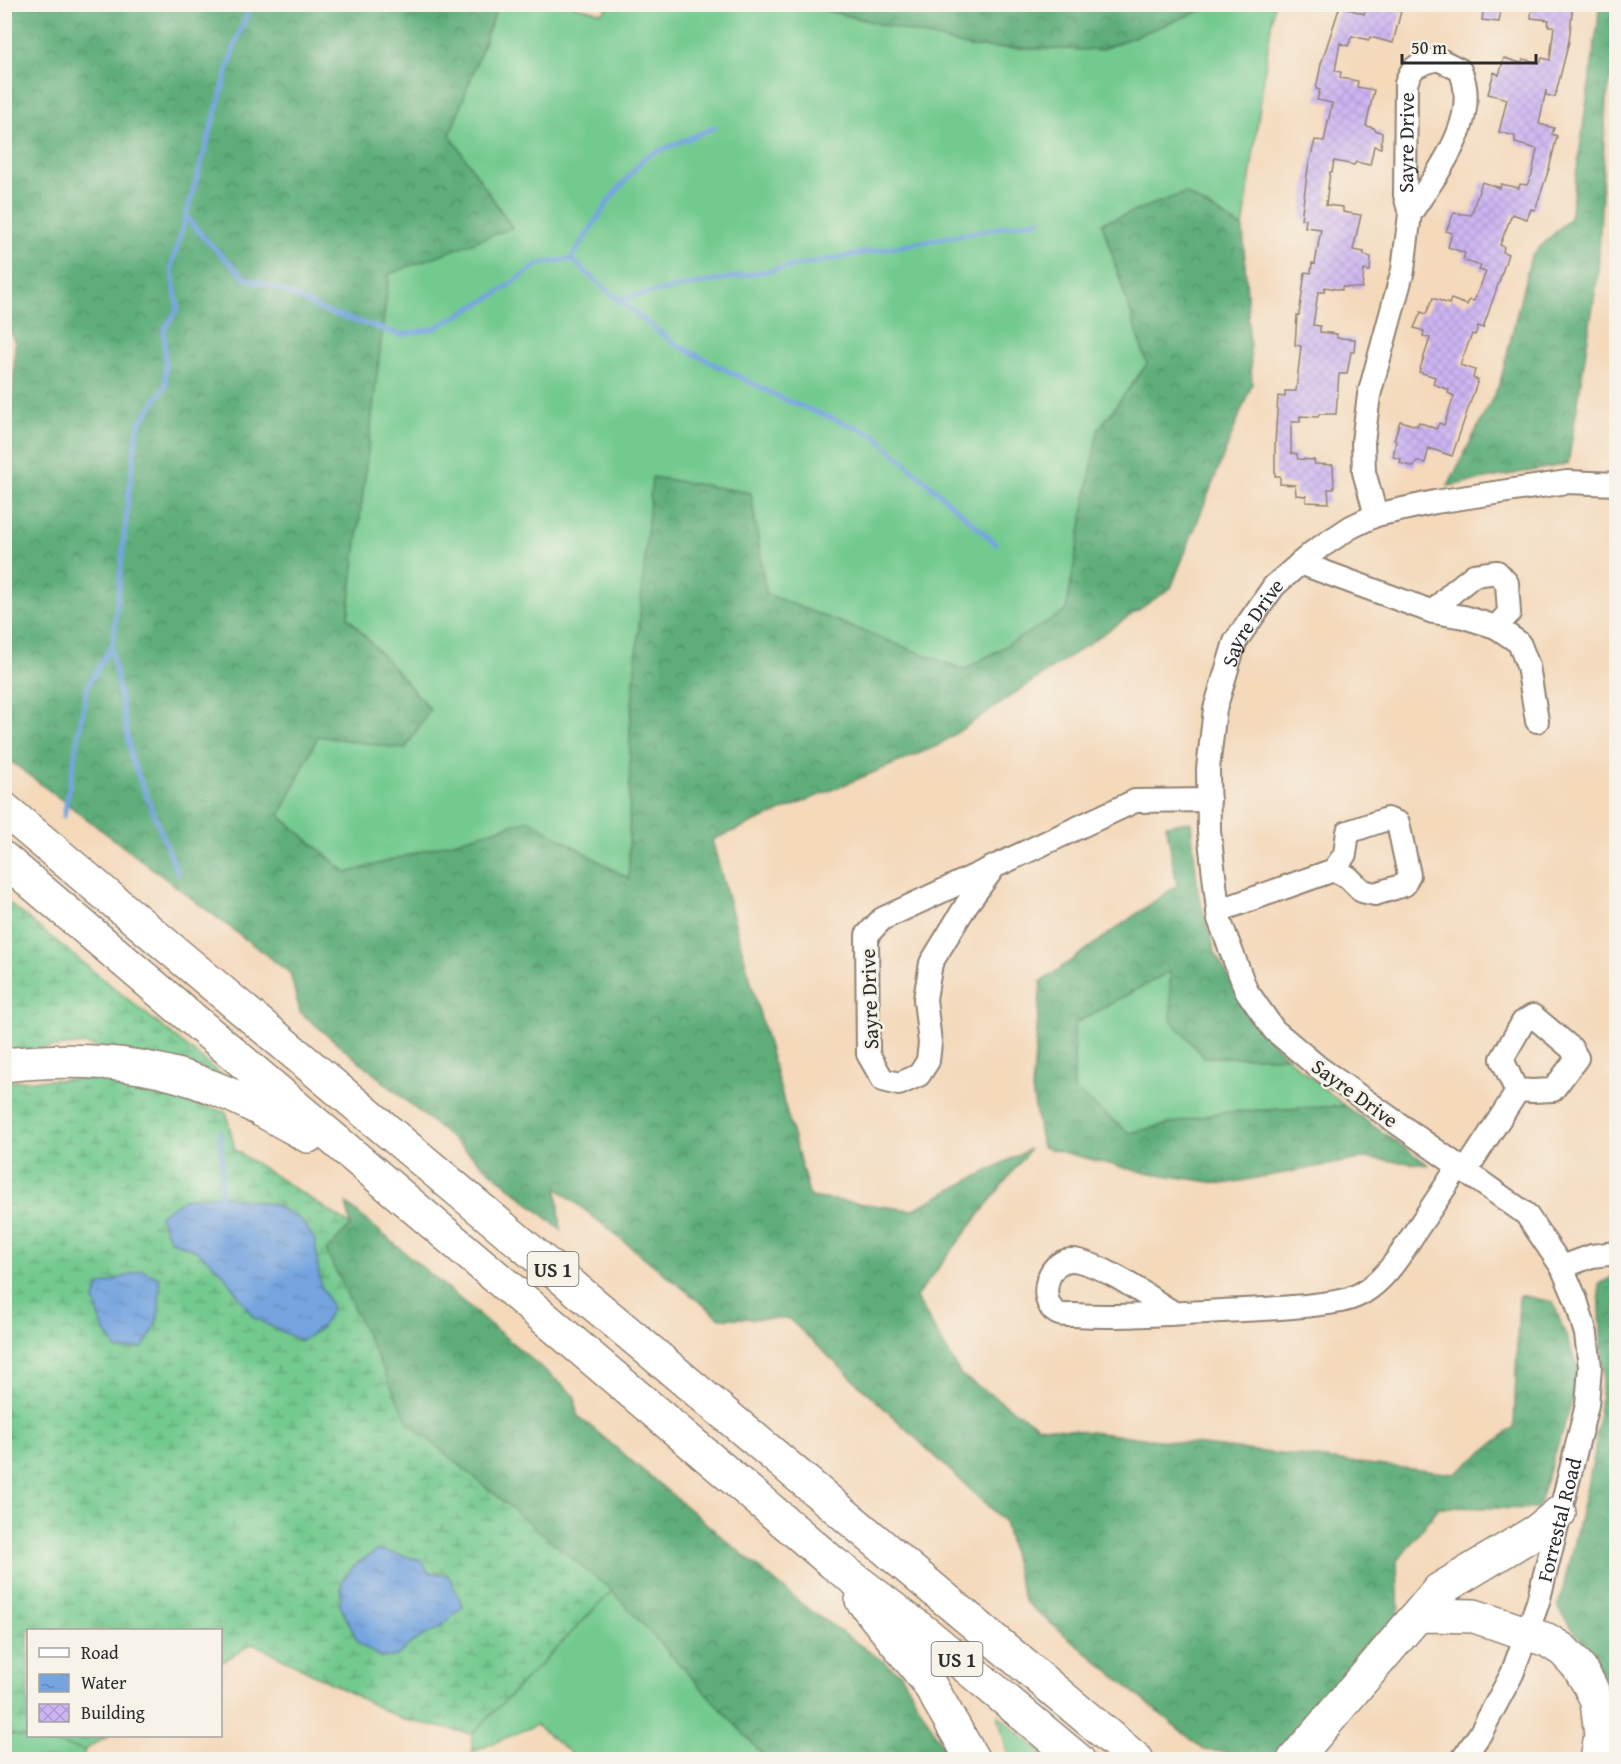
<svg xmlns="http://www.w3.org/2000/svg" width="1621" height="1764" font-family="'Gentium Book Plus',serif">
  <style>
    .grass { fill: #73ca8f; stroke: #4f7a5d; stroke-width: 1.5 }
    .forest { fill: url(#forest-crowns); stroke: #446c52; stroke-width: 1.5 }
    .wetland { fill: url(#wetland-marsh); stroke: #4f7a5d; stroke-width: 1.5 }
    .water { fill: url(#water-ripples); stroke: #506885; stroke-width: 1.5 }
    .lines { fill: none; stroke-linecap: round; stroke-linejoin: round }
    .stream { stroke: #75a4df; stroke-width: 5 }
    .building { fill: url(#building-cross-hatch) }
    .minor-casing { stroke: #908273; stroke-width: 26 }
    .highway-casing { stroke: #908273; stroke-width: 36 }
    .minor { stroke: #fff; stroke-width: 22 }
    .highway { stroke: #fff; stroke-width: 33 }
    .labels { text-anchor: middle; dominant-baseline: central; stroke-width: 5; stroke-linejoin: round; paint-order: stroke }
    .shield { fill: #f7f3e8; stroke: #686764; stroke-width: 1.5 }
    .shield-label { font-size: 20px; font-weight: bold; fill: #2b2b2b }
    .street-label { font-size: 21px; fill: #2b2b2b; stroke: #f7f3e8 }
  </style>
  <defs>
    <pattern id="forest-crowns" width="20" height="18" patternUnits="userSpaceOnUse" patternTransform="scale(1.5)"><rect width="20" height="18" fill="#5eae7a"/><path d="M2 6a3 3 0 1 1 6 0M12 15a3 3 0 1 1 6 0" fill="none" stroke="#4e8e64"/></pattern>
    <pattern id="wetland-marsh" width="20" height="14" patternUnits="userSpaceOnUse" patternTransform="scale(1.5)"><rect width="20" height="14" fill="#73ca8f"/><path d="M1 5h8M5 5V1M11 12h8M15 12V8" fill="none" stroke="#5fa475"/></pattern>
    <pattern id="water-ripples" width="26" height="14" patternUnits="userSpaceOnUse" patternTransform="scale(1.5)"><rect width="26" height="14" fill="#75a4df"/><path d="M2 4q2-2 4 0t4 0M15 11q2-2 4 0t4 0" fill="none" stroke="#6086b5"/></pattern>
    <pattern id="building-cross-hatch" width="8" height="8" patternUnits="userSpaceOnUse" patternTransform="scale(1.5)"><rect width="8" height="8" fill="#cdb4f2"/><path d="M0 0l8 8M0 8l8-8" fill="none" stroke="#b09bd0"/></pattern>
  </defs>
  <rect width="100%" height="100%" fill="#f7f3e8"/>
  <filter id="ink" filterUnits="userSpaceOnUse"><feTurbulence type="fractalNoise" baseFrequency=".0167" numOctaves="2"/><feDisplacementMap in="SourceGraphic" scale="12" xChannelSelector="R" yChannelSelector="G"/><feConvolveMatrix kernelMatrix="1 2 1 2 8 2 1 2 1" color-interpolation-filters="sRGB"/></filter>
  <filter id="wash" filterUnits="userSpaceOnUse"><feTurbulence type="fractalNoise" baseFrequency=".008" numOctaves="4" result="noise"/><feDisplacementMap in="SourceGraphic" scale="24" xChannelSelector="R" yChannelSelector="G"/><feGaussianBlur stdDeviation="1.35" result="paint"/><feColorMatrix in="noise" values="0 0 0 0 0 0 0 0 0 0 0 0 0 0 0 0 0 1.4 0 .05"/><feComposite in="paint" operator="in"/></filter>
  <g filter="url(#wash)">
    <rect width="100%" height="100%" fill="#f4d9bb"/>
    <path class="grass" d="M 611,4 L 805,5 L 971,47 L 1100,50 L 1215,5 L 1274,5 L 1243,228 L 1185,193 L 1102,223 L 1147,364 L 1098,430 L 1067,611 L 964,670 L 766,594 L 751,493 L 653,477 L 630,728 L 629,879 L 529,820 L 347,873 L 280,816 L 318,736 L 405,749 L 430,709 L 348,617 L 389,274 L 512,227 L 449,135 L 498,5 L 571,5 L 602,13 Z
      M 1170,971 L 1172,1020 L 1204,1057 L 1286,1057 L 1345,1106 L 1223,1112 L 1129,1133 L 1074,1090 L 1074,1024 Z
      M 612,1591 L 746,1736 L 767,1759 L 578,1759 L 536,1725 L 472,1752 L 472,1734 Z
      M 998,1715 L 1049,1759 L 1009,1759 Z
      M 4,1727 L 9,1734 L 85,1750 L 83,1759 L 5,1759 Z"/>
    <path class="forest" d="M 4,5 L 498,5 L 450,135 L 512,228 L 389,274 L 348,617 L 430,709 L 405,749 L 318,736 L 280,816 L 347,873 L 529,820 L 629,879 L 630,728 L 652,477 L 751,493 L 766,594 L 964,670 L 1066,611 L 1098,430 L 1147,364 L 1102,223 L 1185,193 L 1243,228 L 1252,384 L 1171,588 L 937,746 L 712,840 L 810,1197 L 912,1210 L 1030,1149 L 916,1297 L 961,1375 L 1038,1426 L 1455,1474 L 1514,1427 L 1519,1295 L 1553,1302 L 1579,1371 L 1576,1389 L 1537,1509 L 1439,1507 L 1397,1562 L 1399,1619 L 1286,1759 L 1204,1750 L 1024,1601 L 1004,1521 L 789,1319 L 720,1318 L 557,1188 L 561,1230 L 300,1012 L 290,973 L 5,757 L 4,472 L 10,464 L 15,343 L 4,318 Z
      M 805,5 L 1215,5 L 1100,50 L 971,47 Z
      M 1599,5 L 1616,5 L 1616,54 L 1606,102 L 1598,274 L 1568,464 L 1448,486 L 1500,383 L 1531,256 L 1570,218 L 1598,22 Z
      M 1191,822 L 1198,892 L 1215,952 L 1252,1019 L 1286,1057 L 1204,1057 L 1171,1020 L 1170,971 L 1074,1024 L 1074,1090 L 1129,1133 L 1223,1112 L 1345,1106 L 1429,1165 L 1365,1158 L 1224,1184 L 1137,1171 L 1042,1147 L 1032,1090 L 1041,982 L 1177,885 L 1166,825 Z
      M 346,1203 L 575,1396 L 577,1415 L 803,1605 L 901,1674 L 950,1759 L 767,1759 L 612,1591 L 409,1424 L 326,1251 L 351,1225 Z
      M 1616,1275 L 1616,1745 L 1613,1692 L 1585,1645 L 1558,1609 L 1594,1457 L 1603,1377 L 1599,1284 Z"/>
    <path class="wetland" d="M 4,899 L 228,1080 L 84,1044 L 5,1052 Z
      M 99,1079 L 226,1112 L 235,1150 L 351,1225 L 326,1251 L 409,1424 L 612,1591 L 472,1734 L 401,1719 L 253,1643 L 221,1663 L 220,1630 L 28,1630 L 28,1736 L 108,1736 L 85,1750 L 9,1734 L 4,1727 L 4,1081 Z"/>
    <path class="water" d="M 220,1195 L 275,1205 L 301,1220 L 315,1240 L 320,1283 L 332,1308 L 322,1327 L 301,1341 L 254,1318 L 221,1271 L 197,1251 L 170,1240 L 159,1216 L 184,1199 Z
      M 142,1270 L 159,1278 C 160,1310 162,1321 142,1348 L 117,1350 L 103,1328 L 94,1300 L 99,1286 Z
      M 378,1550 L 421,1560 L 428,1572 L 448,1575 L 463,1606 L 440,1628 L 412,1642 L 397,1656 L 381,1658 L 359,1644 L 340,1605 L 342,1580 L 357,1563 Z"/>
    <g class="lines">
      <path class="stream" d="M 187,218 L 206,240 L 245,278 L 282,290 L 321,310 L 401,335 L 433,329 L 493,296 L 539,264 L 571,259 L 617,299 L 1040,220
        M 571,259 L 610,199 L 645,157 L 715,127
        M 617,299 L 675,344 L 785,400 L 873,434 L 996,544
        M 111,647 L 132,760 L 178,874
        M 64,816 L 87,687 L 113,643 L 129,491 L 138,426 L 166,385 L 164,330 L 178,308 L 171,268 L 235,45 L 251,4
        M 220,1195 L 222,1163 L 220,1132"/>
    </g>
    <g id="blocks">
      <path class="building" d="M 1367,4 L 1383,4 L 1401,11 L 1393,43 L 1370,37 L 1369,40 L 1352,36 L 1348,46 L 1340,43 L 1335,71 L 1341,72 L 1340,78 L 1358,81 L 1357,87 L 1374,90 L 1366,126 L 1374,128 L 1375,130 L 1382,133 L 1381,148 L 1374,146 L 1370,165 L 1356,162 L 1354,165 L 1334,161 L 1332,172 L 1330,172 L 1326,205 L 1343,207 L 1343,212 L 1361,215 L 1353,250 L 1364,252 L 1364,255 L 1371,257 L 1370,271 L 1364,270 L 1362,288 L 1342,287 L 1342,290 L 1325,287 L 1324,292 L 1318,292 L 1313,325 L 1320,326 L 1320,332 L 1337,334 L 1337,338 L 1355,339 L 1354,352 L 1351,352 L 1347,374 L 1339,374 L 1336,414 L 1319,414 L 1318,417 L 1300,416 L 1300,422 L 1292,422 L 1291,426 L 1291,453 L 1297,454 L 1298,459 L 1314,460 L 1315,464 L 1333,465 L 1334,489 L 1328,489 L 1329,503 L 1306,502 L 1306,496 L 1296,495 L 1295,485 L 1280,484 L 1280,476 L 1275,476 L 1275,444 L 1278,396 L 1285,397 L 1285,391 L 1296,391 L 1301,346 L 1295,345 L 1297,315 L 1299,315 L 1305,272 L 1311,273 L 1312,263 L 1315,264 L 1321,229 L 1305,227 L 1306,219 L 1301,219 L 1308,168 L 1315,140 L 1324,141 L 1332,103 L 1317,100 L 1320,90 L 1316,89 L 1321,64 L 1340,6 L 1364,14 Z
        M 1484,4 L 1502,4 L 1499,22 L 1482,20 Z
        M 1532,4 L 1573,4 L 1569,41 L 1555,97 L 1546,95 L 1546,90 L 1539,124 L 1554,128 L 1552,134 L 1557,136 L 1549,169 L 1535,210 L 1531,209 L 1527,219 L 1512,214 L 1500,245 L 1504,247 L 1503,252 L 1508,254 L 1498,285 L 1483,328 L 1478,326 L 1475,335 L 1472,334 L 1460,365 L 1475,370 L 1473,378 L 1478,380 L 1452,456 L 1429,448 L 1425,463 L 1417,461 L 1414,467 L 1400,463 L 1401,459 L 1393,457 L 1396,441 L 1394,440 L 1400,421 L 1417,426 L 1419,422 L 1436,429 L 1439,423 L 1444,425 L 1454,396 L 1448,393 L 1449,390 L 1433,384 L 1435,377 L 1419,372 L 1430,338 L 1423,336 L 1424,331 L 1414,328 L 1421,312 L 1426,314 L 1433,298 L 1449,304 L 1451,299 L 1467,305 L 1469,300 L 1474,301 L 1486,272 L 1479,270 L 1481,266 L 1463,260 L 1465,253 L 1448,247 L 1452,233 L 1446,231 L 1454,213 L 1471,215 L 1482,182 L 1500,188 L 1501,184 L 1519,188 L 1520,184 L 1527,185 L 1532,174 L 1537,149 L 1515,143 L 1515,136 L 1499,132 L 1507,99 L 1488,94 L 1494,72 L 1499,75 L 1504,58 L 1521,63 L 1523,59 L 1540,63 L 1542,58 L 1550,60 L 1554,26 L 1548,26 L 1549,20 L 1531,18 Z"/>
    </g>
  </g>
  <g filter="url(#ink)">
    <use href="#blocks" fill-opacity="0" stroke="#908273" stroke-width="1.5"/>
    <g class="lines">
      <defs>
        <g id="minor">
          <path id="s1" d="M 1376,515 L 1364,472 L 1363,442 L 1369,395 L 1403,270 L 1410,214 L 1405,195 L 1406,84 C 1411,65 1420,64 1438,59 L 1460,70 C 1482,119 1436,174 1410,214"/>
          <path d="M 1300,563 L 1433,612 L 1464,617 L 1496,627 L 1509,613 L 1507,583 L 1497,572 L 1474,575 L 1453,592 L 1433,612"/>
          <path d="M 1496,627 L 1518,642 L 1520,645 L 1528,666 L 1537,721"/>
          <path d="M 1387,819 L 1398,823 L 1409,875 L 1404,885 L 1375,894 L 1362,891 L 1348,877 L 1334,870 L 1345,854 L 1348,832 Z"/>
          <path d="M 995,866 L 967,904 L 931,963 L 925,999 L 930,1043 L 928,1061 L 919,1075 L 899,1084 L 883,1080 L 868,1054 L 867,935 L 882,919 L 1135,801 L 1209,800"/>
          <path d="M 1218,911 L 1334,870"/>
          <path d="M 1533,1016 L 1571,1048 L 1577,1058 L 1553,1090 L 1532,1091 L 1519,1090 L 1517,1092 L 1502,1059 L 1523,1022 Z"/>
          <path d="M 1465,1172 L 1517,1092"/>
          <path d="M 1562,1267 L 1592,1256 L 1616,1253"/>
          <path d="M 1174,1313 C 1146,1296 1111,1269 1079,1261 C 1047,1253 1036,1301 1057,1313 C 1062,1316 1068,1315 1074,1315 C 1118,1318 1162,1314 1206,1312 C 1251,1309 1297,1309 1341,1301 C 1351,1299 1362,1294 1370,1288 C 1390,1273 1402,1252 1415,1232 C 1430,1210 1444,1189 1458,1167"/>
          <path id="s2" d="M 1462,1760 L 1480,1734 L 1512,1674 L 1538,1602 L 1587,1405 L 1590,1367 L 1586,1334 L 1576,1300 L 1562,1267 L 1526,1214 L 1318,1067 L 1274,1030 L 1246,990 L 1219,919 L 1209,831 L 1208,769 L 1215,709 L 1235,642 L 1274,586 L 1313,552 L 1351,527 L 1376,515 L 1435,502 L 1567,482 L 1616,484"/>
        </g>
        <path id="highway" d="M 4,809 L 1137,1760
          M 4,859 L 833,1563 L 928,1635 L 1078,1760
          M 4,1065 C 74,1057 144,1060 209,1086 C 244,1099 276,1118 308,1136
          M 862,1600 L 928,1682 L 973,1760
          M 1416,1617 L 1439,1590 L 1537,1531 L 1559,1513
          M 1294,1760 L 1416,1617 L 1427,1615 L 1474,1616 L 1547,1640 L 1563,1650 L 1578,1666 L 1589,1684 L 1597,1702 L 1601,1735 L 1597,1760"/>
      </defs>
      <use href="#minor" class="minor-casing"/>
      <use href="#highway" class="highway-casing"/>
      <use href="#minor" class="minor"/>
      <use href="#highway" class="highway"/>
    </g>
  </g>
  <g class="labels">
    <g class="shield">
      <rect x="527.5" y="1252" width="51" height="34" rx="4.5"/>
      <rect x="931.5" y="1642" width="51" height="34" rx="4.5"/>
    </g>
    <g class="shield-label">
      <text x="553" y="1269">US 1</text>
      <text x="957" y="1659">US 1</text>
    </g>
    <g class="street-label">
      <text stroke="none"><textPath href="#s1" startOffset="380">Sayre Drive</textPath></text>
      <text stroke="none"><textPath href="#s2" startOffset="1329">Sayre Drive</textPath></text>
      <text transform="translate(869 999) rotate(-92)">Sayre Drive</text>
      <text transform="translate(1355 1093) rotate(36)">Sayre Drive</text>
      <text stroke="none"><textPath href="#s2" startOffset="261">Forrestal Road</textPath></text>
    </g>
  </g>
  <rect width="1621" height="1764" fill="none" stroke="#f7f3e8" stroke-width="24"/>
  <rect x="27" y="1629" width="195" height="108" fill="#f7f3e8" stroke="#a5a39c" stroke-width="1.5"/>
  <rect x="39" y="1648" width="30" height="9" fill="#ffffff" stroke="#a5a39c" stroke-width="1.5"/>
  <text x="81" y="1659" font-size="18" fill="#2b2b2b">Road</text>
  <rect x="39" y="1674" width="30" height="18" fill="url(#water-ripples)" stroke="#a5a39c" stroke-width="1.5"/>
  <text x="81" y="1689" font-size="18" fill="#2b2b2b">Water</text>
  <rect x="39" y="1704" width="30" height="18" fill="url(#building-cross-hatch)" stroke="#a5a39c" stroke-width="1.5"/>
  <text x="81" y="1719" font-size="18" fill="#2b2b2b">Building</text>
  <path d="M1402 54v9h134v-9" fill="none" stroke="#2b2b2b" stroke-width="3"/>
  <text x="1411" y="54" font-size="18" fill="#2b2b2b" stroke="#f7f3e8" stroke-width="4.5" paint-order="stroke">50 m</text>
</svg>
